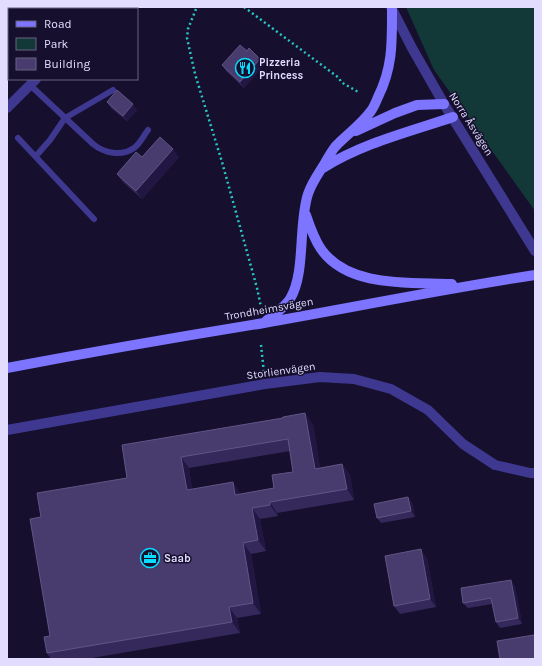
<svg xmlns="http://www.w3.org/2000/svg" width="542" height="666" font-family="Karla,sans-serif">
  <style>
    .green { fill: #123838 }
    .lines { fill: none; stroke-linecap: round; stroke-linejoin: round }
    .path { stroke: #29c7c4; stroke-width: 2.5; stroke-dasharray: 2 3; stroke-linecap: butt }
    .service { stroke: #3f3890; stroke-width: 6 }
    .minor { stroke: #3f3890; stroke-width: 10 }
    .tertiary { stroke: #3f3890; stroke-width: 10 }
    .secondary { stroke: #7d74ff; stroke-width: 10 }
    .wall { fill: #35295c; fill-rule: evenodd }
    .shaded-wall { fill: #211742 }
    .building { fill: #483c6e; stroke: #605584; fill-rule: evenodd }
    .labels { text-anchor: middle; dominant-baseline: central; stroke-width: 3; stroke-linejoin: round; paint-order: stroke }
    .poi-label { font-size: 11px; font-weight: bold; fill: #e2ddff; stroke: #16102e; text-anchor: start }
    .street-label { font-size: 11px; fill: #e2ddff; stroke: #16102e }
  </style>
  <rect width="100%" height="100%" fill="#16102e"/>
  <path class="green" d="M 406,7 L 535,7 L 535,211 L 434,70 Z"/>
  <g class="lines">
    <path class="path" d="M 244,7 L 339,78 L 341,82 L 360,93
      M 196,9 L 188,29 L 187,38 L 195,74 L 222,162 L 257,288 L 261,307
      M 261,345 L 264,373"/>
    <path class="service" d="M 30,85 L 93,144 C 104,153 121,157 134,148 C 140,144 144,135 148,130
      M 18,138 L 94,219
      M 36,156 L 50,140 L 65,118 L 113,90"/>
    <path class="minor" d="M 101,9 L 103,7
      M 7,108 L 36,79
      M 7,430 L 265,384 L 320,377 L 354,379 L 391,389 L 428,410 L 463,444 L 495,465 L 530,473 L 535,473"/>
    <path class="tertiary" d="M 391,7 L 412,48 L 444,104 L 535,251"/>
    <path class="secondary" d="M 356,131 L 395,113 L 417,105 L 444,104
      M 323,168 C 363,143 409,132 453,117
      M 306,215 C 310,227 314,239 321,249 C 348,288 410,282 452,284
      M 266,321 C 274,315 284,308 290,299 C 306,273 298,224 308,194 C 312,182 319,173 325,163 C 328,158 331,152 335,147 C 346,135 361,125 371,111 C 374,107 376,102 378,97 C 393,67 392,42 392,9
      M 7,368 C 92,352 178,337 264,323 C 354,307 444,289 535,275"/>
  </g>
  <path class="wall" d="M 247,51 L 264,65 L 244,88 L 226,71 L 222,65 Z
    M 9,55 L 9,77 L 7,78 L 7,57 Z
    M 107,102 L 137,110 L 127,121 L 111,108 Z
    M 142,157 L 179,157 L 142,199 L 123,182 L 117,174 Z
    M 313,424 L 320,468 L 342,464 L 350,475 L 354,500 L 277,513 L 278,516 L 260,519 L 266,551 L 251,554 L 261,614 L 237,618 L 240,633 L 86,659 L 51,659 L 47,653 L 50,636 L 41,517 L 127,478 L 122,445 ZM 290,451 L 293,472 L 274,488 L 240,494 L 192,489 L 189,468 Z
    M 408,497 L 412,503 L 415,517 L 381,523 L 377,518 Z
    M 427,558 L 436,607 L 400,614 L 394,606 Z
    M 515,586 L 522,624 L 500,628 L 496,622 L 492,604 L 468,608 L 463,603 Z"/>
  <path class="shaded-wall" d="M 72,7 L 76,7 L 75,9 L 70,9 Z
    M 260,59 L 264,65 L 244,88 L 240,82 Z
    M 133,104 L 137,110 L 127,121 L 123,116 Z
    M 173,149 L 179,157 L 142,199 L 136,191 Z
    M 305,413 L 313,424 L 322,480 L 315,469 Z
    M 181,457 L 189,468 L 194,501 L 187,490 Z
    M 342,464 L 350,475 L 354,500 L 347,489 Z
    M 233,482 L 240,493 L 242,506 L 235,495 Z
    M 408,497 L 412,503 L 415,517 L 411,511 Z
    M 270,502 L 277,513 L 278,516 L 270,505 Z
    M 252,508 L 260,519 L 266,551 L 258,540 Z
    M 243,543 L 251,554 L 261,614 L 253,603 Z
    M 421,549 L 427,558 L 436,607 L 430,599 Z
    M 511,580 L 515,586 L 522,624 L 518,618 Z
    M 229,607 L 237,618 L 240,633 L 232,622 Z"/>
  <path class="building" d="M 14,7 L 47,7 L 49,9 L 16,9 Z
    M 56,7 L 72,7 L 70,9 L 55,9 Z
    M 240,45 L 247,51 L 249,48 L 260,59 L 240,82 L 222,65 Z
    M 9,55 L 9,72 L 7,74 L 7,57 Z
    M 117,90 L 133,104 L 123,116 L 107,102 Z
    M 160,137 L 173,149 L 136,191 L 117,174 L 136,152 L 142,157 Z
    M 305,413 L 315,469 L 342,464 L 347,489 L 270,502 L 270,505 L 252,508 L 258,540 L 243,543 L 253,603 L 229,607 L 232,622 L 47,653 L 44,637 L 50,636 L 30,519 L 41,517 L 37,493 L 127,478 L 122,445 L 283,418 L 283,417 ZM 288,439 L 293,472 L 272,475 L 274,488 L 235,495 L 233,482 L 187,490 L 181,457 Z
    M 408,497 L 411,511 L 377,518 L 374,504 Z
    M 421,549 L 430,599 L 394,606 L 385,556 Z
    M 511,580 L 518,618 L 496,622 L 491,598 L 463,603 L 461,588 Z
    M 534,635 L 535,640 L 535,659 L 500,659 L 497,641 Z"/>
  <defs>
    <symbol id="restaurant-ring" viewBox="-11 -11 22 22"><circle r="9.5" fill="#16102e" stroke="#09dcff" stroke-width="1.5"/><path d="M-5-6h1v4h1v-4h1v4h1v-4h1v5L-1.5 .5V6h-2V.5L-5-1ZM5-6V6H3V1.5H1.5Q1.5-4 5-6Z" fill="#09dcff"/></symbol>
    <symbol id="office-ring" viewBox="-11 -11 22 22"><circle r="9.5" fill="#16102e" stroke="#09dcff" stroke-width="1.5"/><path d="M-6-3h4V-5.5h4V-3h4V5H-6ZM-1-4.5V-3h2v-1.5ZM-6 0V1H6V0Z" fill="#09dcff"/></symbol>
  </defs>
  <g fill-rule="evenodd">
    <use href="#restaurant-ring" x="234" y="57" width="22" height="22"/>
    <use href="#office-ring" x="139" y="547" width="22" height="22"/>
  </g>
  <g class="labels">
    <g class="poi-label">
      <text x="259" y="62">Pizzeria<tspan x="259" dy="13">Princess</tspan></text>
      <text x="164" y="558">Saab</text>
    </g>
    <g class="street-label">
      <text transform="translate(471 124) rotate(58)">Norra Åsvägen</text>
      <text transform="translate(269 309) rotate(-10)">Trondheimsvägen</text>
      <text transform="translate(281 371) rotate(-8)">Storlienvägen</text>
    </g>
  </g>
  <rect width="542" height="666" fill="none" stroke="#e2ddff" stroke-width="16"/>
  <rect x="8" y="8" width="130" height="72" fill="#16102e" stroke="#686282"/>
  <rect x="16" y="21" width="20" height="6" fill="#7d74ff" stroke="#686282"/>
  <text x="44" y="28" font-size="12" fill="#e2ddff">Road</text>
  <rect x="16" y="38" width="20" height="12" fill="#123838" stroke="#686282"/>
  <text x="44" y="48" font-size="12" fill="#e2ddff">Park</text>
  <rect x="16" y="58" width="20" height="12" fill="#483c6e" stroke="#686282"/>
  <text x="44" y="68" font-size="12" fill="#e2ddff">Building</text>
</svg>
